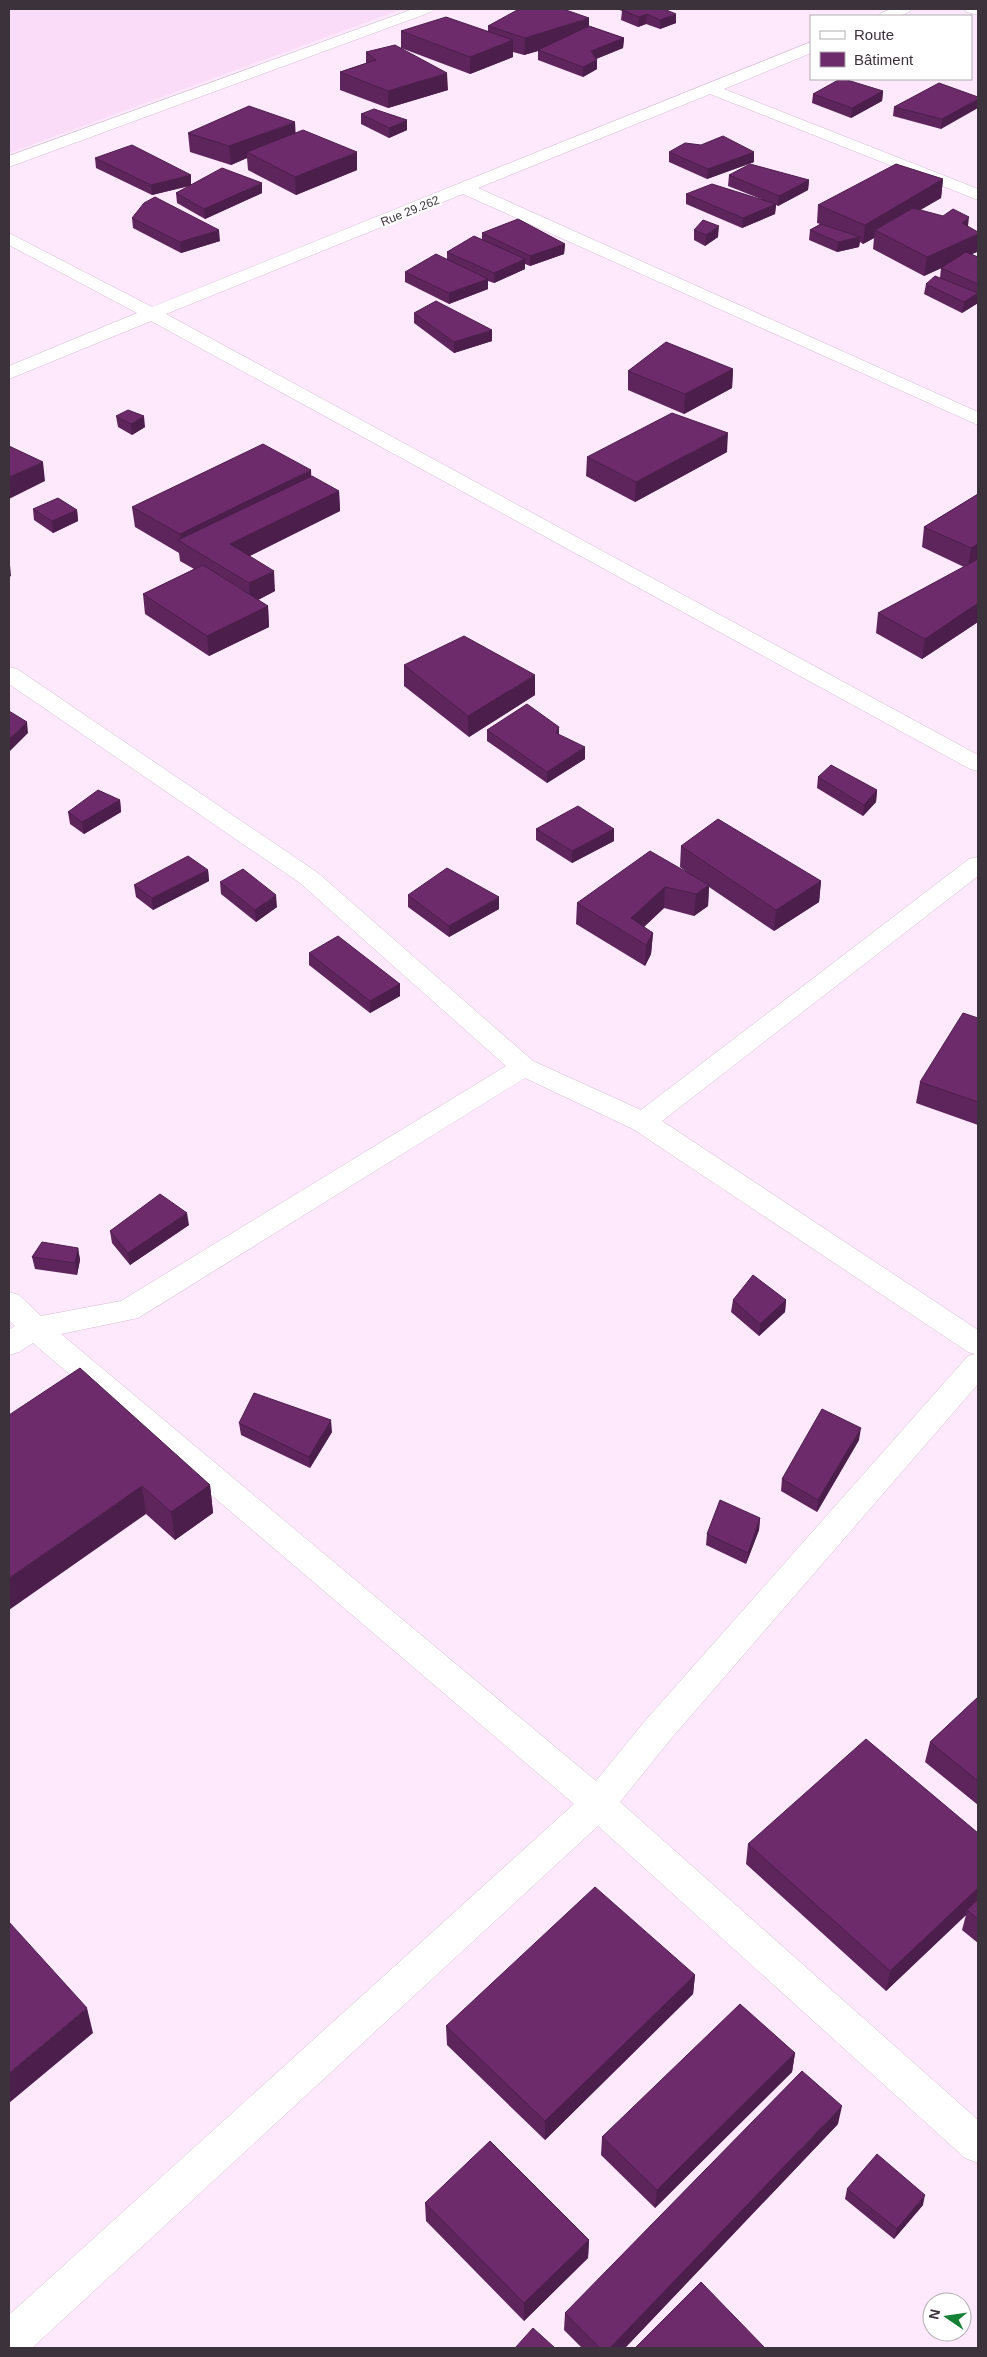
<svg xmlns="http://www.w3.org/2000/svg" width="987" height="2357" font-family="Arial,sans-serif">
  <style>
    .built { fill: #fadcf8 }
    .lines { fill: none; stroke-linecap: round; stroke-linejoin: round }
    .minor-casing { stroke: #d4bdd3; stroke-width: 1 }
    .minor { fill: #fff; fill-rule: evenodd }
    .wall { fill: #5e255d }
    .shaded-wall { fill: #4c1e4c }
    .building { fill: #6d2b6c; stroke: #4c1e4c }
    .labels { text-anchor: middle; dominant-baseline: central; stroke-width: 5; stroke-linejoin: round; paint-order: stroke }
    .far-street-label { font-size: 12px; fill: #3b323b; stroke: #fff }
  </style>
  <rect width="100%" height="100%" fill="#fde9fb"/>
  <path class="built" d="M 9,9 L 403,9 L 9,153 Z"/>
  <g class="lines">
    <defs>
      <path id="minor" d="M 413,9 L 434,9 L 431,12 L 9,167 L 9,156 Z
        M 891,9 L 912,9 C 904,18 889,17 878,16 L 881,13 Z
        M 964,9 L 978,9 L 978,15 L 967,12 Z
        M 811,42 L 811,53 L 724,89 L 978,189 L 978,200 L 710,94 L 478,188 L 978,412 L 978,425 L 463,194 L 166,314 L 978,755 L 978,771 L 970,769 L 151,321 L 9,379 L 9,366 L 137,313 L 9,245 L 9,233 L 152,307 Z
        M 9,667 L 17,669 L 318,873 L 533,1061 L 641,1110 L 969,859 L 978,857 L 978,876 L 662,1121 L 978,1330 L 978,1384 L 669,1741 L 620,1802 L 978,2120 L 978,2163 L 965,2158 L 598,1826 L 32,2348 L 9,2348 L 9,2315 L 574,1804 L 33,1343 L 19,1352 L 9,1355 L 9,1330 L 15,1326 L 9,1320 L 9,1292 L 19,1295 L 41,1316 L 121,1301 L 506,1066 L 300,883 L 9,684 ZM 525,1078 L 633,1129 L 968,1352 L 975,1354 L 968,1356 L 645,1721 L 596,1781 L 61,1334 L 138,1318 Z"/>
    </defs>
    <use href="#minor" class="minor-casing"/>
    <use href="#minor" class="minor"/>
  </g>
  <path class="wall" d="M 617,9 L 664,9 L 676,23 L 660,29 L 646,24 L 638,27 L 621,20 L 622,11 Z
    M 488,26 L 589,26 L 624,38 L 623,48 L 596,59 L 597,69 L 583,77 L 538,60 L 538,51 L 524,55 L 513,52 L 513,57 L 470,74 L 401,48 L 401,31 L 488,31 Z
    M 366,52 L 448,90 L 388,108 L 340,90 L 340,72 L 366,63 Z
    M 883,91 L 882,101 L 851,118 L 812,103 L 813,94 Z
    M 978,97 L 941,129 L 893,116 L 894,107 Z
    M 361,114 L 407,130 L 389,138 L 361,124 Z
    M 188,133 L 295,133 L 357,170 L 296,195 L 248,170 L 247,158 L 231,165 L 190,152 Z
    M 669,152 L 754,152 L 754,162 L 707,179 L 669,162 Z
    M 95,158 L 191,175 L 191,185 L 262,193 L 205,219 L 177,203 L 176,193 L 190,186 L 152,195 L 96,168 Z
    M 729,175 L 809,180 L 808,190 L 778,206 L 776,205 L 775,214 L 742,228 L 686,204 L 686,194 L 761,199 L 728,186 Z
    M 943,179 L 941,198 L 920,210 L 968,226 L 977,252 L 971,254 L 978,257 L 978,303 L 962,313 L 924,294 L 926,284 L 940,278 L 941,268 L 924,276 L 873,249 L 874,238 L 863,244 L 860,242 L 859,247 L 837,252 L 809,240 L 810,230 L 820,224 L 817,223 L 818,205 Z
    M 132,218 L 220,241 L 181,253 L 133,228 Z
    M 694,230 L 718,237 L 705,246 L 694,240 Z
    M 482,233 L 565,244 L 564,254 L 530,266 L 525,264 L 525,269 L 494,283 L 488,281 L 488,289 L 449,304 L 405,282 L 405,272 L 447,259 L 447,252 L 482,239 Z
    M 414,313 L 492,341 L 454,353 L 414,323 Z
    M 733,369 L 732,388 L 684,414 L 628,390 L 628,371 Z
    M 116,416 L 145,427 L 132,435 L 118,427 Z
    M 727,452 L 635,502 L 586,476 L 587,457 Z
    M 311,477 L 339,491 L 340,511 L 249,556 L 275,591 L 258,600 L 268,606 L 269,627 L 209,656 L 145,614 L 143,594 L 194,569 L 180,561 L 179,553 L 135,527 L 132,507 Z
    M 978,494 L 978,622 L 922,659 L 876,633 L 878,613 L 964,567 L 922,547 L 924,527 Z
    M 33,509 L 77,510 L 78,521 L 53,533 L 34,520 Z
    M 404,665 L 535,695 L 469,737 L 404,686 Z
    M 487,730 L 559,735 L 585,759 L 547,783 L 487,741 Z
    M 818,777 L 877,790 L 876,802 L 863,816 L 817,788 Z
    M 120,800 L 121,812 L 84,834 L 70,824 L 68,812 Z
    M 536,829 L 614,829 L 614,841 L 572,863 L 536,840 Z
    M 681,846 L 821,881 L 819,902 L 774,931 L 709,887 L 708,906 L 694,916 L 664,908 L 644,927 L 653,933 L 651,954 L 645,966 L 576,924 L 577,903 L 689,874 L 680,867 Z
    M 208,870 L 209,881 L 153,910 L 136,897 L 134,885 Z
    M 220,882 L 277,907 L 256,922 L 221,894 Z
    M 408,895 L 499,909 L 449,937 L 408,907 Z
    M 309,953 L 400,984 L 400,996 L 370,1013 L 309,965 Z
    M 978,1018 L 978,1125 L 916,1103 L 920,1082 Z
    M 189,1225 L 130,1265 L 112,1243 L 110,1231 Z
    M 78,1248 L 80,1260 L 77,1275 L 35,1269 L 32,1257 Z
    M 733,1300 L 786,1300 L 785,1312 L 759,1336 L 731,1312 Z
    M 9,1415 L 210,1485 L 213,1513 L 175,1540 L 146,1514 Z
    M 239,1423 L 332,1432 L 310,1468 L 241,1435 Z
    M 859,1440 L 817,1512 L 781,1491 L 782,1479 Z
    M 760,1518 L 759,1530 L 746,1564 L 706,1545 L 707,1534 Z
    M 978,1697 L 978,1805 L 925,1762 L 930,1742 Z
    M 978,1833 L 978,1943 L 962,1930 L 966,1915 L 886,1991 L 746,1864 L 748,1844 Z
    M 695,1975 L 693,1994 L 545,2140 L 447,2045 L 446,2026 Z
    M 795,2053 L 792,2072 L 655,2208 L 601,2155 L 602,2137 Z
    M 838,2124 L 625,2348 L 582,2348 L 564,2330 L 565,2313 Z
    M 847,2189 L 923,2205 L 894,2239 L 845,2199 Z
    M 425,2203 L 589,2240 L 588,2258 L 524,2321 L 426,2221 Z"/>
  <path class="shaded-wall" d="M 647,14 L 646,24 L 638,27 L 639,17 Z
    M 676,14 L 676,23 L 660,29 L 660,20 Z
    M 589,18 L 589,36 L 524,55 L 525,38 Z
    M 624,38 L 623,48 L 591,61 L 591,51 Z
    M 513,40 L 513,57 L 470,74 L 470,57 Z
    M 597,60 L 597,69 L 583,77 L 583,67 Z
    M 447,73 L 448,90 L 388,108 L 388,91 Z
    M 883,91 L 882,101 L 851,118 L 852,108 Z
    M 978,99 L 978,108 L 941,129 L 942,119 Z
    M 407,120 L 407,130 L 389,138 L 389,128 Z
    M 295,122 L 296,140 L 247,152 L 247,158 L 231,165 L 229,146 Z
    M 357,152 L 357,170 L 296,195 L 295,177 Z
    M 754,152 L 754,162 L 707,179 L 708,169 Z
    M 191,175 L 191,185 L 152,195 L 151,185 Z
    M 943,179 L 941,198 L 881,233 L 875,230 L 874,238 L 863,244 L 865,225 Z
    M 809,180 L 808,190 L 778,206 L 779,196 Z
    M 262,183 L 262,193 L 205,219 L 204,209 Z
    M 776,204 L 775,214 L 742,228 L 743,218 Z
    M 969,217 L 967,235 L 962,223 Z
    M 719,226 L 718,237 L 705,246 L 706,235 Z
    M 219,230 L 220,241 L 181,253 L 180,242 Z
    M 978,234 L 977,252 L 924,276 L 927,257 Z
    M 860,237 L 859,247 L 837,252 L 838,242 Z
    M 565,244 L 564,254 L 530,266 L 530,256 Z
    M 525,259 L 525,269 L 494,283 L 494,273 Z
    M 488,279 L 488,289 L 449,304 L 449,293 Z
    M 978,293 L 978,303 L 962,313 L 964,302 Z
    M 492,330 L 492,341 L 454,353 L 454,342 Z
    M 733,369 L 732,388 L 684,414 L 685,394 Z
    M 144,416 L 145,427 L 132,435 L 131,424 Z
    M 728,433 L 727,452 L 635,502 L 636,482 Z
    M 43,462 L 45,481 L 9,499 L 9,477 Z
    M 311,470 L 312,490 L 181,542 L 180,534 Z
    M 339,491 L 340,511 L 232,565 L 230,544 Z
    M 77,510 L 78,521 L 53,533 L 52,521 Z
    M 978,544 L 978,562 L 968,569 L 971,548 Z
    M 9,565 L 10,565 L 11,576 L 9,577 Z
    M 274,571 L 275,591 L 250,604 L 249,583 Z
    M 978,603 L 978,622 L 922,659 L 925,639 Z
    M 268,606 L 269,627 L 209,656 L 207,636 Z
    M 535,675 L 535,695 L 469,737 L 468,716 Z
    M 27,722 L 28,733 L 10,751 L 9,739 Z
    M 559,727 L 559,738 L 556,733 Z
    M 585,747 L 585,759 L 547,783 L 547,772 Z
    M 877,790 L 876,802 L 863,816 L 864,805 Z
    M 120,800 L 121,812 L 84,834 L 82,822 Z
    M 614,829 L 614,841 L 572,863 L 572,851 Z
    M 208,870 L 209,881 L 153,910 L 152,898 Z
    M 821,881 L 819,902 L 774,931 L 776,910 Z
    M 709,885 L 708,906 L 694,916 L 696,894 Z
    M 665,887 L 664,908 L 633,937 L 631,918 Z
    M 276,895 L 277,907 L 256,922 L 255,910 Z
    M 499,897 L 499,909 L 449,937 L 449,926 Z
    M 653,933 L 651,954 L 645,966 L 646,945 Z
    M 400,984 L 400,996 L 370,1013 L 370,1001 Z
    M 187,1213 L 189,1225 L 130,1265 L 128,1253 Z
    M 78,1248 L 80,1260 L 77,1275 L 75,1263 Z
    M 786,1300 L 785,1312 L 759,1336 L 760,1324 Z
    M 331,1420 L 332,1432 L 310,1468 L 309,1457 Z
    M 861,1428 L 859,1440 L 817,1512 L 818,1500 Z
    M 210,1485 L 213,1513 L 175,1540 L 171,1512 Z
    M 142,1486 L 146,1514 L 9,1610 L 9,1578 Z
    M 760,1518 L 759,1530 L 746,1564 L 748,1553 Z
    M 978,1888 L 978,1903 L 967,1910 L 966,1915 L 886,1991 L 890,1971 Z
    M 695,1975 L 693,1994 L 545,2140 L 545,2121 Z
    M 87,2008 L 93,2033 L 9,2103 L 9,2073 Z
    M 795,2053 L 792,2072 L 655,2208 L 657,2190 Z
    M 842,2106 L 838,2124 L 625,2348 L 610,2348 Z
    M 925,2195 L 923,2205 L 894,2239 L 897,2229 Z
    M 589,2240 L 588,2258 L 524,2321 L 524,2303 Z"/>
  <path class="building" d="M 519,9 L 563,9 L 589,18 L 525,38 L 488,26 Z
    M 626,9 L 664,9 L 676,14 L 660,20 L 647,14 L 639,17 L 622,10 Z
    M 446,17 L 513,40 L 470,57 L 401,31 Z
    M 589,26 L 624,38 L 591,51 L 597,60 L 583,67 L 538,50 Z
    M 395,45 L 447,73 L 388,91 L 340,72 L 376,60 L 366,52 Z
    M 840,79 L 844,79 L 883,91 L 852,108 L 813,94 Z
    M 939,83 L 978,97 L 978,99 L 942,119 L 894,107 Z
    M 249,106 L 295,122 L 229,146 L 188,133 Z
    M 374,109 L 407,120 L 389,128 L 361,114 Z
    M 303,130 L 357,152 L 295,177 L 247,152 Z
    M 723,136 L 754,152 L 708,169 L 669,152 L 685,143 L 701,145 Z
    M 132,145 L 191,175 L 151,185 L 95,158 Z
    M 750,164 L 809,180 L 779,196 L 729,175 Z
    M 896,164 L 943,179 L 865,225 L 818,205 Z
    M 222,168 L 262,183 L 204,209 L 176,193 Z
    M 712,184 L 776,204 L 743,218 L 686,194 Z
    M 155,197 L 219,230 L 180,242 L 132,218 L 144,203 Z
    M 913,208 L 943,216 L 953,209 L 969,217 L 962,223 L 978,232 L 978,234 L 927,257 L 875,230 Z
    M 518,219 L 565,244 L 530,256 L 482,233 Z
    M 703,220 L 719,226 L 706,235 L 694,230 Z
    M 821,224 L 860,237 L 838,242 L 810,230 Z
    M 474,236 L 525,259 L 494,273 L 447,252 Z
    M 966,252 L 978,257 L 978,284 L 941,268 Z
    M 436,254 L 488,279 L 449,293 L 405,272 Z
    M 935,276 L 978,293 L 964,302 L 926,284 Z
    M 436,301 L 492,330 L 454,342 L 414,313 Z
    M 666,342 L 733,369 L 685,394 L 628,371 Z
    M 128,410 L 144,416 L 131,424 L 116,416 Z
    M 672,413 L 728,433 L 636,482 L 587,457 Z
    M 263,444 L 311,470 L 180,534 L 132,507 Z
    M 9,446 L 43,462 L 9,477 Z
    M 312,476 L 339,491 L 230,544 L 274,571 L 249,583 L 178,540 Z
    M 978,494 L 978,544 L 971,548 L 924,527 Z
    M 58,498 L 77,510 L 52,521 L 33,509 Z
    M 978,559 L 978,603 L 925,639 L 878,613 Z
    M 203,565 L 268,606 L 207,636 L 143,594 Z
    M 464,636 L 535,675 L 468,716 L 404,665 Z
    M 527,704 L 559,727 L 556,733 L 585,747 L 547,772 L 487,730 Z
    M 9,711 L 27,722 L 9,739 Z
    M 831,765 L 877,790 L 864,805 L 818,777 Z
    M 98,790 L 120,800 L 82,822 L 68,812 Z
    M 578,806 L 614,829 L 572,851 L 536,829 Z
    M 718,819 L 821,881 L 776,910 L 681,846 Z
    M 650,851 L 709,885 L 696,894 L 665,887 L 631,918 L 653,933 L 646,945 L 577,903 Z
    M 188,856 L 208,870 L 152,898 L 134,885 Z
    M 447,868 L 499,897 L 449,926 L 408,895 Z
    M 243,869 L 276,895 L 255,910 L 220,882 Z
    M 338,936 L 400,984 L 370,1001 L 309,953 Z
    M 963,1013 L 978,1018 L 978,1102 L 920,1082 Z
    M 160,1194 L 187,1213 L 128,1253 L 110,1231 Z
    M 42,1242 L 78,1248 L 75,1263 L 32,1257 Z
    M 753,1275 L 786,1300 L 760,1324 L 733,1300 Z
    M 80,1368 L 210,1485 L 171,1512 L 142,1486 L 9,1578 L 9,1415 Z
    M 254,1393 L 331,1420 L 309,1457 L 239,1423 Z
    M 822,1409 L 861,1428 L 818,1500 L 782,1479 Z
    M 720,1500 L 760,1518 L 748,1553 L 707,1534 Z
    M 978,1697 L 978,1781 L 930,1742 Z
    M 866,1739 L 978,1833 L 978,1888 L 890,1971 L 748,1844 Z
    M 595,1887 L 695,1975 L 545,2121 L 446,2026 Z
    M 978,1899 L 978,1919 L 967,1910 Z
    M 9,1922 L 87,2008 L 9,2073 Z
    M 740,2004 L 795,2053 L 657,2190 L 602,2137 Z
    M 802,2071 L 842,2106 L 610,2348 L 600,2348 L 565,2313 Z
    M 490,2141 L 589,2240 L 524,2303 L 425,2203 Z
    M 877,2154 L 925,2195 L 897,2229 L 847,2189 Z
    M 701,2282 L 765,2348 L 635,2348 Z
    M 533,2328 L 555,2348 L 515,2348 Z"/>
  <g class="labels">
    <g class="far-street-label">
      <text transform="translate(410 211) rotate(-22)">Rue 29.262</text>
    </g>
  </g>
  <rect width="987" height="2357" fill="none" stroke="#3b323b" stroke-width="20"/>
  <rect x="810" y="15" width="162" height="65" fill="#ffffff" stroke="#b1adb1"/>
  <rect x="820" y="31" width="25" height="8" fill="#ffffff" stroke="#b1adb1"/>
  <text x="854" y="40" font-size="15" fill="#3b323b">Route</text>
  <rect x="820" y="52" width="25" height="15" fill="#6d2b6c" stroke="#b1adb1"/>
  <text x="854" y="65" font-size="15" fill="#3b323b">Bâtiment</text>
  <g transform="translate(947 2317) rotate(283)"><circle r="24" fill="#ffffff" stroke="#b1adb1"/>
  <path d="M0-4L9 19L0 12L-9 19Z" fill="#148137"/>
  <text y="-8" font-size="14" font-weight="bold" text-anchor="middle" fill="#3b323b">N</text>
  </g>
</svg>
